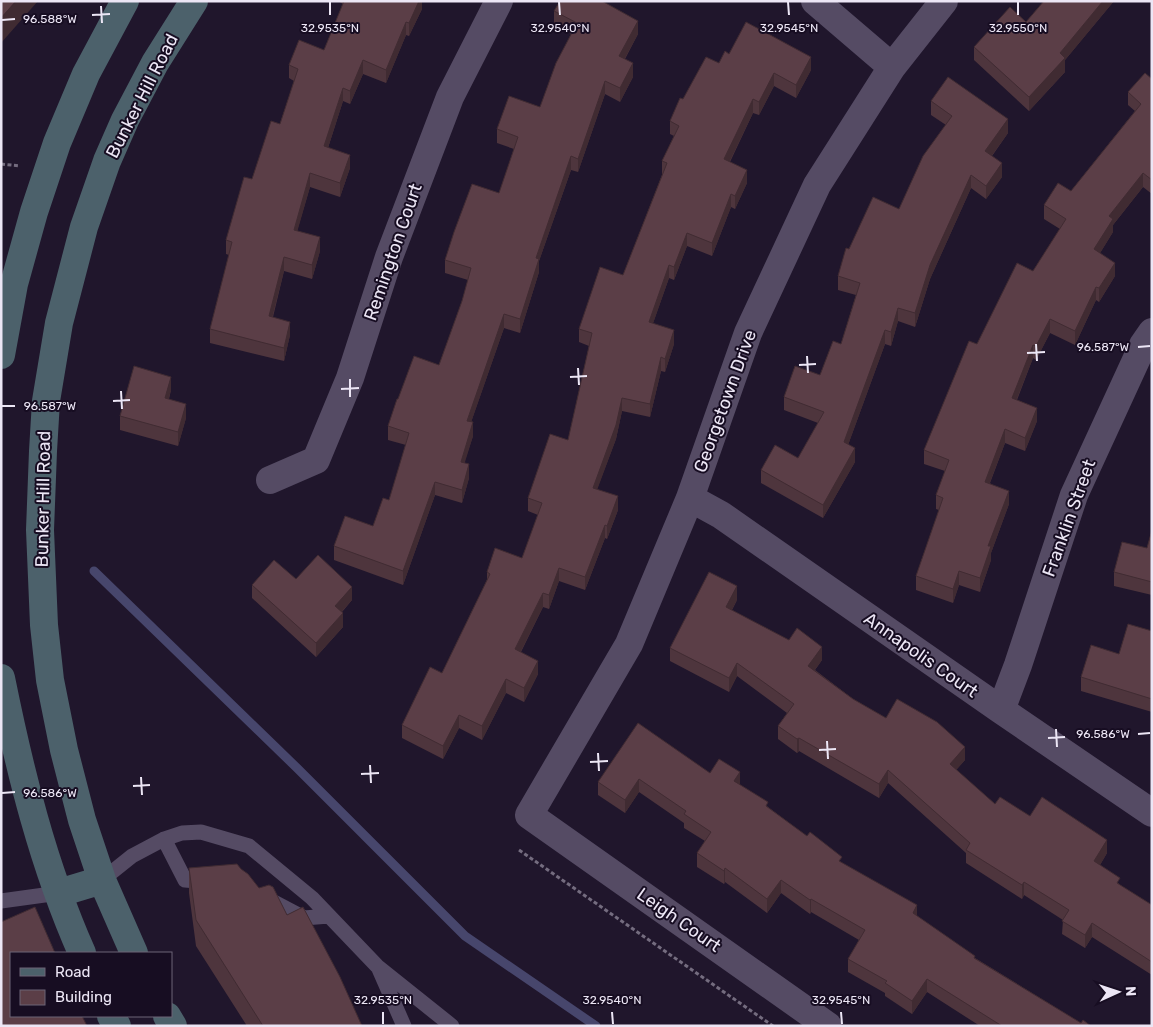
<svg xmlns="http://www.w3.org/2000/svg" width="1153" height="1027" font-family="Rubik,sans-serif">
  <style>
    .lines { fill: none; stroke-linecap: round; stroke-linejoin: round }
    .stream { stroke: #47466c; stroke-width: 9 }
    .path { stroke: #746c7f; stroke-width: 3; stroke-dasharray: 4 2.5; stroke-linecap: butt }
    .service { stroke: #554b64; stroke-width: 15 }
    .minor { stroke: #554b64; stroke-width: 28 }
    .secondary { stroke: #4c616b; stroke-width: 28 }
    .wall { fill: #4e353d }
    .shaded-wall { fill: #402b32 }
    .building { fill: #5b3e47; stroke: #402b32 }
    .ticks { fill: none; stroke: #ece6f5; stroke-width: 2 }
    .labels { text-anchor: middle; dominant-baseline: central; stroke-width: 4; stroke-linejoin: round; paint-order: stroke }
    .street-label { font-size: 18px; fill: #ece6f5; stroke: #170d22 }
    .ticks-label { font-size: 12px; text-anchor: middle; fill: #ece6f5; stroke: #170d22; stroke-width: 4; stroke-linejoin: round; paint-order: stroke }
  </style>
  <rect width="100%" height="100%" fill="#20162c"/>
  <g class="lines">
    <path class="stream" d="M 94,571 L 297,768 L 465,936 L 596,1026"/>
    <path class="path" d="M 1,164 L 20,166
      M 519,850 L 773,1026"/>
    <path class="service" d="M 164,839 L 185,880 L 209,882
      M 102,880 L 132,856 L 164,839 L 182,833 L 201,832 L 249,846 L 312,898 L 377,966 L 452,1026
      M 266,898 L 304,918 L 329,916
      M 1,901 L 59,893
      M 379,969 L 404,1026"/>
    <path class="minor" d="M 815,1 L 892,67
      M 270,480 L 316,460 L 350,378 L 389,257 L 450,97 L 499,1
      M 690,498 L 721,515 L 1001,710 L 1152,813
      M 1001,710 L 1018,665 L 1074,495 L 1143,345 L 1152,332
      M 828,1026 L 529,815 L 629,644 L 690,498 L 748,333 L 817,185 L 892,67 L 944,1"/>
    <path class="secondary" d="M 1,355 L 14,284 L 34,212 L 57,143 L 86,74 L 125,1
      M 1,678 C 20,772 43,865 82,953
      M 59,893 L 102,880
      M 134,953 L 102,880 L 82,820 L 64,750 L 50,680 L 44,625 L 40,530 L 43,451 L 46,401 L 59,323 L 84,227 L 107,161 L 125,120 L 155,63 L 194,1
      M 111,1016 L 117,1026
      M 167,1016 L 173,1026"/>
  </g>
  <path class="wall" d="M 338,1 L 422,1 L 422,9 L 409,36 L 406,35 L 386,83 L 363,74 L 350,104 L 343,101 L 328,148 L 350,168 L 340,197 L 310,187 L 297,231 L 320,251 L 312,279 L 284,271 L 273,317 L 290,335 L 284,361 L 210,343 L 210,329 L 229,255 L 226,254 L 226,240 L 252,179 L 280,124 L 294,81 L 289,78 L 289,65 L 324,50 L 343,4 Z
    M 1044,1 L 1114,1 L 1065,60 L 1065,72 L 1029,111 L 974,60 L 974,47 L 1026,22 Z
    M 554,11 L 638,34 L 625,59 L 633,77 L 620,102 L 605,94 L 578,172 L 571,170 L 539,261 L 539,272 L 520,333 L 504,328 L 471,422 L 473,436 L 464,463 L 469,478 L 462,503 L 435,495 L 403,585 L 334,560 L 334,546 L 373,526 L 389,500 L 406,445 L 388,440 L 388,426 L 398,399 L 439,365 L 462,301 L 468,280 L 445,273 L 445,260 L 499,193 L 514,149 L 497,143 L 497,129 L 540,107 L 571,34 L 554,25 Z
    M 729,54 L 811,70 L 796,98 L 774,86 L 759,115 L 753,113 L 730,162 L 747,183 L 735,209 L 731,207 L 712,256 L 687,246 L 674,280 L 669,278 L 653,323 L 674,344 L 665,372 L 661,371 L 650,417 L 622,411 L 616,439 L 597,489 L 618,510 L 607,539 L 605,538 L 585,590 L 559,581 L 549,609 L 543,607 L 521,652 L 538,674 L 524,702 L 506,693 L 482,740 L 459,728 L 443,759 L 402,738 L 402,725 L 442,673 L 487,580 L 487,572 L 522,558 L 538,515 L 528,511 L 528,498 L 568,440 L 589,346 L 579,342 L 579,329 L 623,275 L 662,175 L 662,161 L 674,136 L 670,134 L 670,121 L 683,99 L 719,63 Z
    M 1152,79 L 1152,194 L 1143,187 L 1113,225 L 1113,232 L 1100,253 L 1115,276 L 1099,302 L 1096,300 L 1075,345 L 1050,333 L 1036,360 L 1033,358 L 1017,400 L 1037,421 L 1025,451 L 1005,443 L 990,483 L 1009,504 L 991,553 L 991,560 L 980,592 L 959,585 L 953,603 L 916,590 L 916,576 L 939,510 L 936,509 L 936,495 L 945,471 L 924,464 L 924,450 L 977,344 L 1033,271 L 1060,229 L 1044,219 L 1044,205 L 1071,191 L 1135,111 L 1128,105 L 1128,92 Z
    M 931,101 L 1008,133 L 992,156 L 1002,177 L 986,199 L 971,188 L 930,279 L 915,327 L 898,321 L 891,346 L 885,344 L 848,445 L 855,462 L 823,518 L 761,483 L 761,470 L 798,458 L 818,423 L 784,410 L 784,397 L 820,375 L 841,344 L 856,295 L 838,290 L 838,276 L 899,209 L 946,125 L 931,115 Z
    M 171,390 L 169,399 L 186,418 L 178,446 L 120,430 L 120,416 Z
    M 1152,530 L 1152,595 L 1114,586 L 1114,572 L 1147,548 Z
    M 296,579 L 352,600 L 342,612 L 343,627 L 316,657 L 252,598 L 252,585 Z
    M 737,600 L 732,610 L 822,660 L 815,670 L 853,699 L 886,718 L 965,760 L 956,770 L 995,804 L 1030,816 L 1107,853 L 1100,865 L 1120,885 L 1152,905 L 1152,975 L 1092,937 L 1085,948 L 1062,934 L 1063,920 L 1024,895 L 1022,899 L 966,863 L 966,853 L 888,783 L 879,798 L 799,751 L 797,753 L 778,739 L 778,726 L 787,713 L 737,676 L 729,692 L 670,661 L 670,648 Z
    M 1152,631 L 1152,712 L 1081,691 L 1081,677 L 1119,654 Z
    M 710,773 L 740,785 L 768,807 L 842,863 L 975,958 L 1081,1023 L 1091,1026 L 980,1026 L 927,992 L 912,1014 L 885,996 L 885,993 L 848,972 L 848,959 L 859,940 L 811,912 L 810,914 L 781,893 L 767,913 L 725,882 L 724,884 L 697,867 L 697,853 L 705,841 L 684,828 L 684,823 L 639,792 L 625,813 L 598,795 L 598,782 Z
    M 189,868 L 241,869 L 259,888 L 287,915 L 362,1026 L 247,1026 L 196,946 L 189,893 Z"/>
  <path class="shaded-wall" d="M 16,1 L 38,1 L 1,43 L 1,18 Z
    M 419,1 L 422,1 L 422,9 L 409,36 L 409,23 Z
    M 1103,1 L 1114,1 L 1065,60 L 1065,72 L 1029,111 L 1029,97 L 1060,53 Z
    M 638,21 L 638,34 L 619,69 L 619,56 Z
    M 406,22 L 406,35 L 386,83 L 386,70 Z
    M 811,57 L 811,70 L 796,98 L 796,85 Z
    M 363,60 L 363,74 L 350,104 L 350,91 Z
    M 633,63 L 633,77 L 620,102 L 620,88 Z
    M 774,73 L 774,86 L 759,115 L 759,102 Z
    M 605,81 L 605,94 L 578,172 L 578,159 Z
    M 343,88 L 343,101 L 324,160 L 324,146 Z
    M 753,99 L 753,113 L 724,173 L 724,159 Z
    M 1008,119 L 1008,133 L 985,165 L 985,151 Z
    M 350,155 L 350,168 L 340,197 L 340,183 Z
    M 571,156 L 571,170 L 539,261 L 539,272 L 520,333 L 520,319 L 536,258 Z
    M 1002,163 L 1002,177 L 986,199 L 986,186 Z
    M 747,170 L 747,183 L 735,209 L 735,196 Z
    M 310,173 L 310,187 L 294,243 L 294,230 Z
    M 1143,173 L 1143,187 L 1113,225 L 1113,232 L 1094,263 L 1094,249 L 1109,216 Z
    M 971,175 L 971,188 L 930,279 L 915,327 L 915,313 L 930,265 Z
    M 731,194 L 731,207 L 712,256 L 712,243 Z
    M 687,233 L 687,246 L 674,280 L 674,267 Z
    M 320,237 L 320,251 L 312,279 L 312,265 Z
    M 284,257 L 284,271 L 269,330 L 269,316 Z
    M 1115,263 L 1115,276 L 1099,302 L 1099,288 Z
    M 669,265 L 669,278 L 649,335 L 649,322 Z
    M 1096,287 L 1096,300 L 1075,345 L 1075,331 Z
    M 898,308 L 898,321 L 891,346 L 891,332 Z
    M 504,314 L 504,328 L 467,434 L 467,421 Z
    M 1050,319 L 1050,333 L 1036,360 L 1036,346 Z
    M 290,322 L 290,335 L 284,361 L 284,348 Z
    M 674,330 L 674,344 L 665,372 L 665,359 Z
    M 885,330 L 885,344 L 844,456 L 844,442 Z
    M 1033,345 L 1033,358 L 1012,411 L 1012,398 Z
    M 661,357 L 661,371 L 650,417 L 650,404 Z
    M 171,377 L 171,390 L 165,412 L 165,398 Z
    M 622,398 L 622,411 L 616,439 L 593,501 L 593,488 Z
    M 186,404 L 186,418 L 178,446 L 178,432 Z
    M 1037,408 L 1037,421 L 1025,451 L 1025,438 Z
    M 473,422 L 473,436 L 461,475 L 461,462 Z
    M 1005,429 L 1005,443 L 985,495 L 985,482 Z
    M 855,448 L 855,462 L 823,518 L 823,505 Z
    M 469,464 L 469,478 L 462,503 L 462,490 Z
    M 435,482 L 435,495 L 403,585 L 403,571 Z
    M 1009,491 L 1009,504 L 991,553 L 991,560 L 980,592 L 980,578 L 988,546 Z
    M 618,496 L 618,510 L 607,539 L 607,526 Z
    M 605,525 L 605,538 L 585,590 L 585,577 Z
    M 559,568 L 559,581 L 549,609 L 549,595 Z
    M 959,571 L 959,585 L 953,603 L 953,589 Z
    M 737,586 L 737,600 L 726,621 L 726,607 Z
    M 352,587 L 352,600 L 335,619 L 335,606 Z
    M 543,593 L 543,607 L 515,663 L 515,649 Z
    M 343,613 L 343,627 L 316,657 L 316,643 Z
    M 822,647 L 822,660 L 808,679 L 808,666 Z
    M 538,661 L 538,674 L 524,702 L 524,688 Z
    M 737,663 L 737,676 L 729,692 L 729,678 Z
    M 506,679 L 506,693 L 482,740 L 482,726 Z
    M 459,715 L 459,728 L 443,759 L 443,746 Z
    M 799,738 L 799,751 L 797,753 L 797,739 Z
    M 965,747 L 965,760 L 950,777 L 950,764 Z
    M 888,770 L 888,783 L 879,798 L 879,784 Z
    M 740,772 L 740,786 L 734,781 Z
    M 639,779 L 639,792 L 625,813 L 625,800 Z
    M 1107,840 L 1107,853 L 1094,875 L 1094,861 Z
    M 725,868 L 725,882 L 724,884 L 724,871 Z
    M 781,880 L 781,893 L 767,913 L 767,899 Z
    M 1024,882 L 1024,895 L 1022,899 L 1022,885 Z
    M 811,899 L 811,912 L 810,914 L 810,900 Z
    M 917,905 L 917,919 L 913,913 Z
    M 1092,923 L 1092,937 L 1085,948 L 1085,935 Z
    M 927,979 L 927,992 L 912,1014 L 912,1001 Z"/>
  <path class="building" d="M 1,1 L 16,1 L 1,18 Z
    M 344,1 L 419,1 L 409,23 L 406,22 L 386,70 L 363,60 L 350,91 L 343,88 L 324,146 L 350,155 L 340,183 L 310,173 L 294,230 L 320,237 L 312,265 L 284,257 L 269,316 L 290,322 L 284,348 L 210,329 L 232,242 L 226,240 L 244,177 L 252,179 L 271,121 L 280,124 L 298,69 L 289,65 L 299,40 L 324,50 Z
    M 560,1 L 602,1 L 638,21 L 619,56 L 633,63 L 620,88 L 605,81 L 578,159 L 571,156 L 536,258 L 539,259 L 520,319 L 504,314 L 467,421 L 473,422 L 461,462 L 469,464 L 462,490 L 435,482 L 403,571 L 334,546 L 345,516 L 373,526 L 383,498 L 389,500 L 409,433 L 388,426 L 397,399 L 398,399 L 414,356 L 439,365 L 462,301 L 471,268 L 445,260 L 454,232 L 472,184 L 499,193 L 518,137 L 497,129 L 509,96 L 540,107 L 556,63 L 577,23 L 554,11 Z
    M 1044,1 L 1103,1 L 1060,53 L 1065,58 L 1029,97 L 974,47 L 1010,7 L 1026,22 Z
    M 746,22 L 811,57 L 796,85 L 774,73 L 759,102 L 753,99 L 724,159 L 747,170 L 735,196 L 731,194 L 712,243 L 687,233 L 674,267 L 669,265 L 649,322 L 674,330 L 665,359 L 661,357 L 650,404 L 622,398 L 616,425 L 593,488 L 618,496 L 607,526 L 605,525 L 585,577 L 559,568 L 549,595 L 543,593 L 515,649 L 538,661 L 524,688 L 506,679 L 482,726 L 459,715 L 443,746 L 402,725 L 430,667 L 442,673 L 490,574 L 487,572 L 495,548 L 522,558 L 542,503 L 528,498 L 550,434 L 568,440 L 592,333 L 579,329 L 600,267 L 623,275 L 667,163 L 662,161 L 679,126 L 670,121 L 680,98 L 683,99 L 706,57 L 719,63 L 725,51 L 729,54 Z
    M 1145,73 L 1152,79 L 1152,180 L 1143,173 L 1109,216 L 1113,219 L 1094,249 L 1115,263 L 1099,288 L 1096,287 L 1075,331 L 1050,319 L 1036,346 L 1033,345 L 1012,398 L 1037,408 L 1025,438 L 1005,429 L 985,482 L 1009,491 L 988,546 L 991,546 L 980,578 L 959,571 L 953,589 L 916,576 L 943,498 L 936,495 L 949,460 L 924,450 L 969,341 L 977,344 L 1017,263 L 1033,271 L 1066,219 L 1044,205 L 1058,183 L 1071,191 L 1141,104 L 1128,92 Z
    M 948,77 L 1008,119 L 985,151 L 1002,163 L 986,186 L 971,175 L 930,265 L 915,313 L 898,308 L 891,332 L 885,330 L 844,442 L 855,448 L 823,505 L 761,470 L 775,445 L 798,458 L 824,412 L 784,397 L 795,366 L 820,375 L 833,341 L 841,344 L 860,283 L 838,276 L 846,248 L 849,249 L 873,197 L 899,209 L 923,156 L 952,116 L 931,101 Z
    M 134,366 L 171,377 L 165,398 L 186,404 L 178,432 L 120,416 Z
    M 1152,530 L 1152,582 L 1114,572 L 1122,542 L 1147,548 Z
    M 318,555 L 352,587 L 335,606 L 343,613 L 316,643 L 252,585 L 274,560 L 296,579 Z
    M 709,572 L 737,586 L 726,607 L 789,640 L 797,628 L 822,647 L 808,666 L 853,699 L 886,718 L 897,699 L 937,722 L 965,747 L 950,764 L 995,804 L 1000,797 L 1030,816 L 1042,797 L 1107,840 L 1094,861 L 1120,878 L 1117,883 L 1152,905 L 1152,962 L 1092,923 L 1085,935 L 1062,921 L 1069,910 L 1024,882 L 1022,885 L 966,850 L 970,843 L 888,770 L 879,784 L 799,738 L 797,739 L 778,726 L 794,704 L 737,663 L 729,678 L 670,648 Z
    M 1128,624 L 1152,631 L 1152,699 L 1081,677 L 1091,645 L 1119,654 Z
    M 638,723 L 710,773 L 719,759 L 740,772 L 734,781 L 768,802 L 766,806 L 807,836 L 810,832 L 842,857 L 839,861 L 917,905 L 913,913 L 975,956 L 974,958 L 1081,1023 L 1083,1020 L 1091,1026 L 1002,1026 L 927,979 L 912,1001 L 885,983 L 887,981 L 848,959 L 865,930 L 811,899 L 810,900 L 781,880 L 767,899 L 725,868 L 724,871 L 697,853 L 711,832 L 684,814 L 686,811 L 639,779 L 625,800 L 598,782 Z
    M 237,864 L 241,869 L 248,874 L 259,888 L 269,885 L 273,887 L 287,915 L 303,907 L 340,977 L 362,1026 L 263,1026 L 196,920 L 189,868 Z
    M 35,907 L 55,953 L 11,953 L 11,1016 L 82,1016 L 87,1026 L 1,1026 L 1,922 Z"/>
  <path class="ticks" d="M 330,2 L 330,15M 559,2 L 560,15M 788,2 L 789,15M 1018,2 L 1018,15M 101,6 L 102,23M 92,15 L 110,14M 2,20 L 15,19M 1036,344 L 1037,361M 1138,347 L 1150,346M 1027,353 L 1045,352M 807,356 L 808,373M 799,365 L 816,364M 578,368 L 579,385M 570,377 L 587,376M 350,379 L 350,397M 341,389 L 359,388M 121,391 L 122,409M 113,401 L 130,400M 2,406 L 15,406M 1056,729 L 1057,747M 1138,734 L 1150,733M 1048,738 L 1065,737M 827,741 L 828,759M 819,750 L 836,749M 598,753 L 599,771M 590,762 L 608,761M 370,765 L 371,783M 361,774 L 379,773M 141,777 L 142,795M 133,786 L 150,785M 2,793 L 15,792M 383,1012 L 383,1024M 612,1012 L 613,1024M 841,1012 L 842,1024"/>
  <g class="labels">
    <g class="street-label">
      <text transform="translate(142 96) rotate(-63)">Bunker Hill Road</text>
      <text transform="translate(393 252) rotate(-71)">Remington Court</text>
      <text transform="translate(725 401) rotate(-70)">Georgetown Drive</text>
      <text transform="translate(43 499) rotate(-89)">Bunker Hill Road</text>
      <text transform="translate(1069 518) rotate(-70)">Franklin Street</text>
      <text transform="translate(921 655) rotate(35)">Annapolis Court</text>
      <text transform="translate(679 920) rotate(35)">Leigh Court</text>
    </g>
  </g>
  <g class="ticks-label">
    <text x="50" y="23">96.588°W</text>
    <text x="330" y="32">32.9535°N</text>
    <text x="560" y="32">32.9540°N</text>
    <text x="789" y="32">32.9545°N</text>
    <text x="1018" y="32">32.9550°N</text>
    <text x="1103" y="351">96.587°W</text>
    <text x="50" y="410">96.587°W</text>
    <text x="1103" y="738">96.586°W</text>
    <text x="50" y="797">96.586°W</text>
    <text x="383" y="1004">32.9535°N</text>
    <text x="612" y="1004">32.9540°N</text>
    <text x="841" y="1004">32.9545°N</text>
  </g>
  <rect width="1153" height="1027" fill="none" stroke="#ece6f5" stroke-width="5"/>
  <rect x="10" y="952" width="162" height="65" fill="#170d22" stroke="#6c6476"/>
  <rect x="20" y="968" width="25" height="8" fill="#4c616b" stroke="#6c6476"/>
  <text x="55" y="977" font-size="15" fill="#ece6f5">Road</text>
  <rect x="20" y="990" width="25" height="15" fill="#5b3e47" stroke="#6c6476"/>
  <text x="55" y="1002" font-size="15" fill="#ece6f5">Building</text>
  <g transform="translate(1118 992) rotate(87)" stroke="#170d22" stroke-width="4" paint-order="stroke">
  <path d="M0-4L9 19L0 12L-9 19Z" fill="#ece6f5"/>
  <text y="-8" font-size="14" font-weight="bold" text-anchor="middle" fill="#ece6f5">N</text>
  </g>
</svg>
